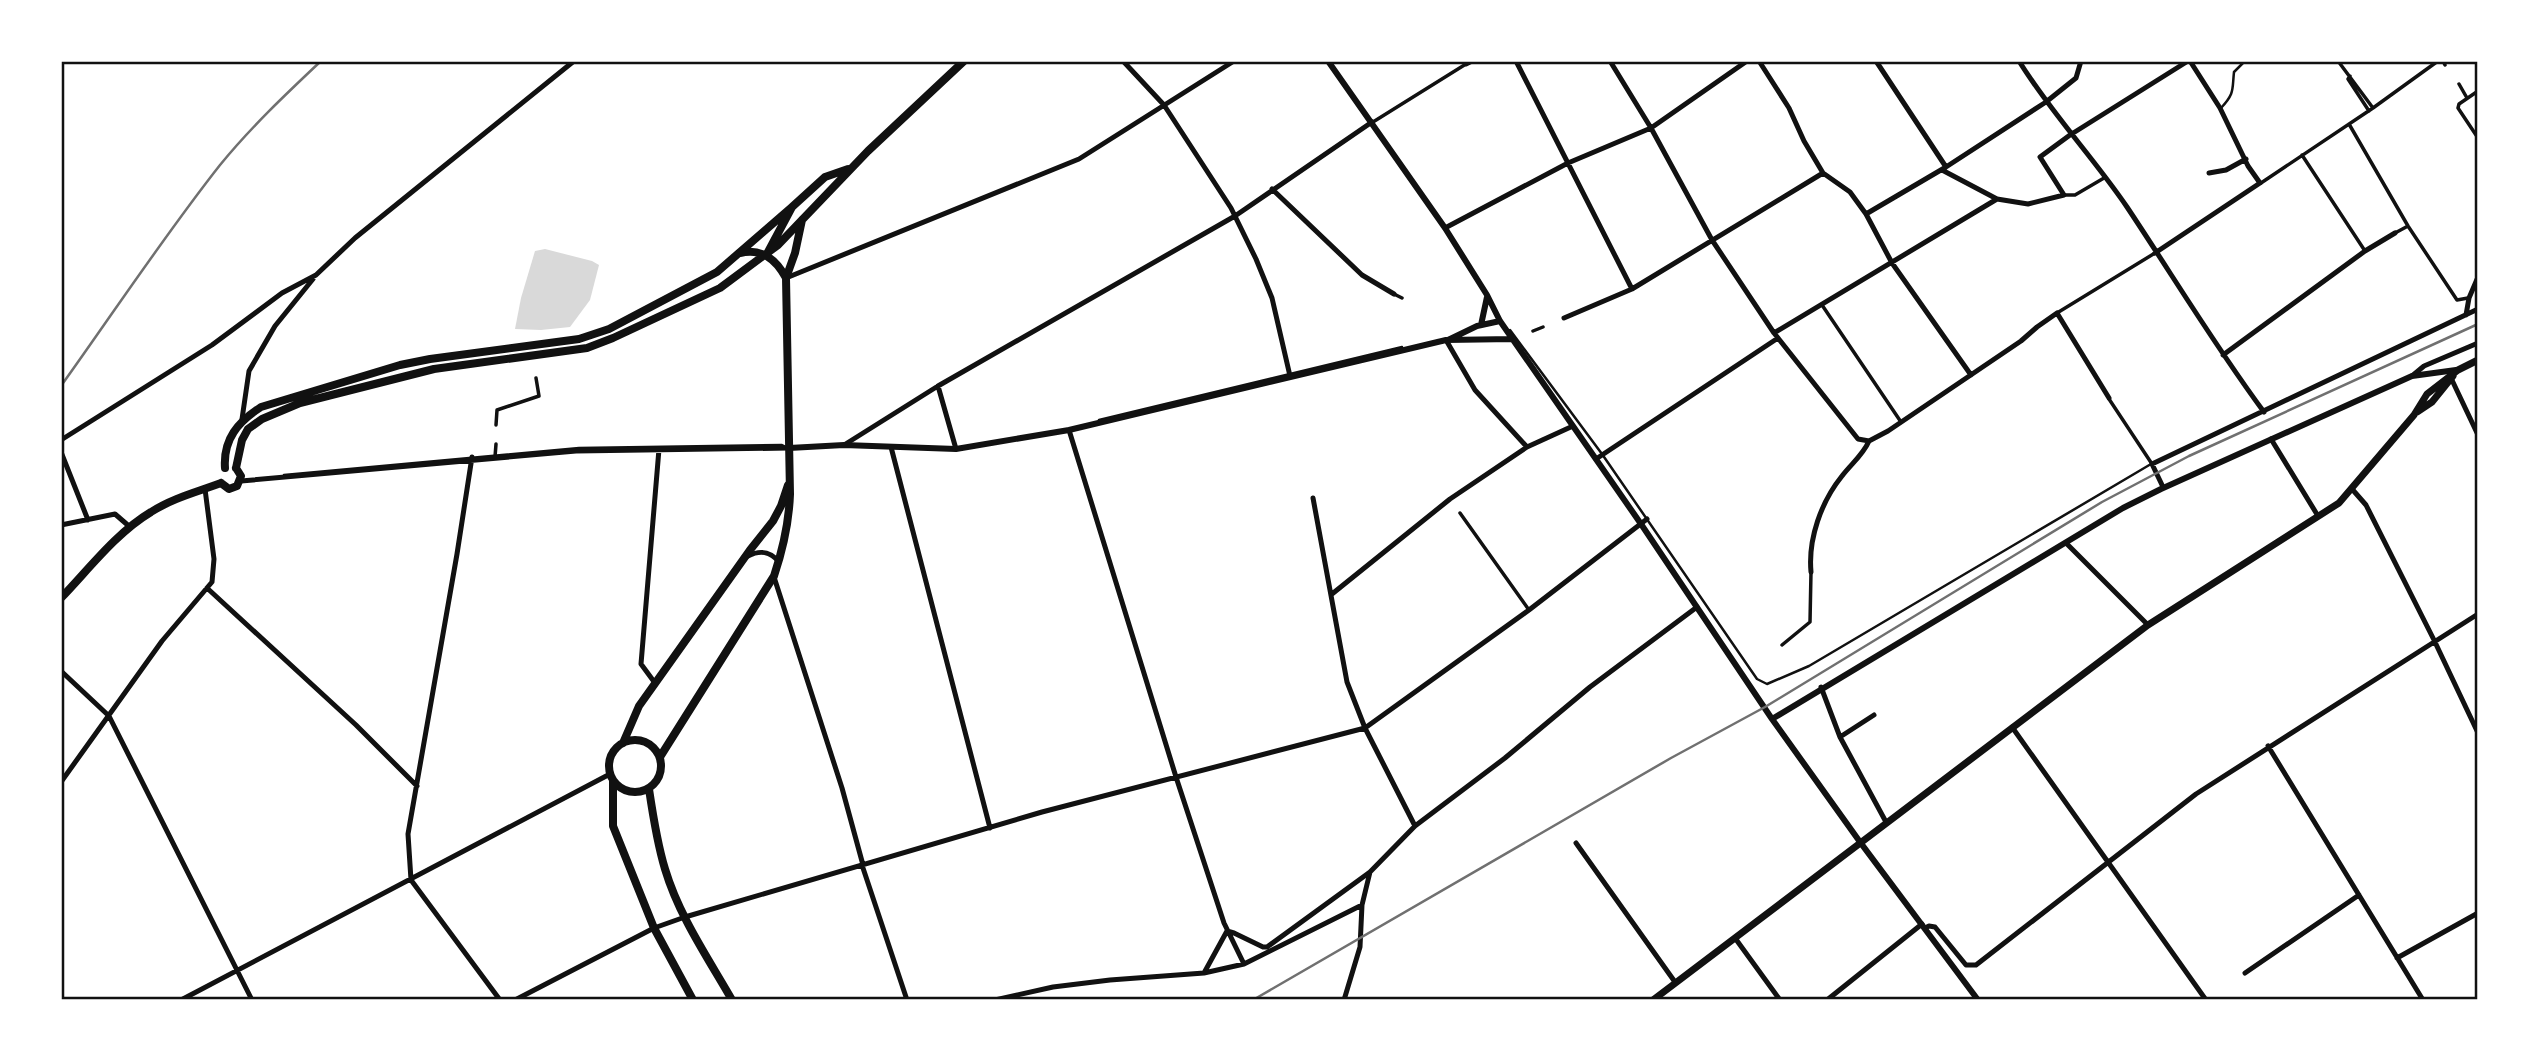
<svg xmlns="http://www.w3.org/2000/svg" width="2539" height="1061" font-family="Overpass,sans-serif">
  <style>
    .water { fill: #d9d9d9 }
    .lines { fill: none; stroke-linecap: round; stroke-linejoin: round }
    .service { stroke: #111; stroke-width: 2.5 }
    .pedestrian { stroke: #111; stroke-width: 3.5 }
    .minor { stroke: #111; stroke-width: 5 }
    .tertiary { stroke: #111; stroke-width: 6 }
    .secondary { stroke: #111; stroke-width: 7 }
    .primary { stroke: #111; stroke-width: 8 }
    .rail { stroke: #707070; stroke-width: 2.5 }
    .neatline { fill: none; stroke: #111; stroke-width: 2.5 }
  </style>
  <rect width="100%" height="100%" fill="#fff"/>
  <path class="water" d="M 545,249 L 592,261 L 599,265 L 590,300 L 570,327 L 541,330 L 515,329 L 521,298 L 535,251 Z"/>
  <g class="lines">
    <path class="service" d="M 2221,108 C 2235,93 2232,90 2234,72 L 2245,61
      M 1510,330 L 1602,454 L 1757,679 L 1767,684 L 1809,666 L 2151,464
      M 1099,420 L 1402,347
      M 284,475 L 579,448 L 782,445 L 786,447"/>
    <path class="pedestrian" d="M 2338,61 L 2373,108
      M 2443,61 L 2445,65
      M 2350,76 L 2348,79 L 2369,111
      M 2459,84 L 2467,98
      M 2478,91 L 2459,104 L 2458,108 L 2478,138
      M 1373,122 L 1466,64
      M 2349,124 L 2408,226 L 2457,300 L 2468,298
      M 2302,155 L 2365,251
      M 2261,183 L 2373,108 L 2438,61
      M 2064,195 L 2075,195 L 2104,178
      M 2395,233 L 2408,226
      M 1394,294 L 1402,298
      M 1822,305 L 1901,422
      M 2057,313 L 2155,253
      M 1533,331 L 1543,327
      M 2109,399 L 2152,464
      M 496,425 L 497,410 L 539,396 L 536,378
      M 495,457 L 496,444
      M 1460,513 L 1529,610
      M 1782,645 L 1810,622 L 1811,572"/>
    <path class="minor" d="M 1123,61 L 1164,105 L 1231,208 L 1256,259 L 1272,298 L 1290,376
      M 1516,61 L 1632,289
      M 1610,61 L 1651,128 L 1712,240 L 1774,333 L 1858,439 L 1869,441 L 1888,431 L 2021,341 L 2037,327 L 2057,313 L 2109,398
      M 1759,61 L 1789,108 L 1804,141 L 1823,173 L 1850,192 L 1866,214 L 1892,263 L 1971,375
      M 1876,61 L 1946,167
      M 2019,61 C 2051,113 2093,157 2127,207 C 2173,276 2215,346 2264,412
      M 1466,64 L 1472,61
      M 1942,170 L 1997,199 L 2028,204 L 2064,195 L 2040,157 L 2070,135 L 2188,61
      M 2209,173 L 2226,170 L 2246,159
      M 1272,189 L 1362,275 L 1394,294
      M 1866,214 L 1946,167 L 2046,102 L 2076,78 L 2081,61
      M 1445,228 L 1568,163 L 1651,128 L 1747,61
      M 2155,253 L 2260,183 L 2248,166 L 2220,108 L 2190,61
      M 786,278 L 1079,159 L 1234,61
      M 2466,315 L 2469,298 L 2478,277
      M 1564,318 L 1632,289 L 1823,173
      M 1774,333 L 1997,199
      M 1446,340 L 1475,390 L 1527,447
      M 2223,355 L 2365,251 L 2395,233
      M 2412,376 L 2424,366 L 2478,343
      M 2451,378 L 2478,435
      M 938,386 L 956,449
      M 242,419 L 249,371 L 275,326 L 313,279
      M 1069,430 L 1176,777 L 1224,923 L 1244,964
      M 2271,439 L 2318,516
      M 61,440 L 212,345 L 282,293 L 316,275 L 355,238 L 574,61
      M 844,445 L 938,386 L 1235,216 L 1372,122
      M 891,447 L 990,828
      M 61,452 L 88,520
      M 472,457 L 457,554 L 408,834 L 411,880 L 500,1000
      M 1596,459 L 1778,338
      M 241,481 L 576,451 L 789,448
      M 2163,487 L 2152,464 L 2478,309
      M 2352,489 L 2366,505 L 2434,640 L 2478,733
      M 1313,498 L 1347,682 L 1365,728 L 1415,826
      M 61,525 L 115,514 L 130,527
      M 2066,543 L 2148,625
      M 748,556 C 760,550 770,551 779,562
      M 1811,572 C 1808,539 1821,502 1842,476 C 1851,464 1863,455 1869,441
      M 774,577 L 842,788 L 863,865
      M 207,588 L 356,725 L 417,786
      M 1332,594 L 1450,499 L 1527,447 L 1573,426
      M 61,671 L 109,716 L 252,1000
      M 655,683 L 641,664 L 659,449
      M 1821,687 L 1840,737 L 1886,822
      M 2012,727 L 2206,1000
      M 1840,737 L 1874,715
      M 2268,746 L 2423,1000
      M 61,782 L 162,641 L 212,582 L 214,559 L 205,489
      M 1576,843 L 1675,982
      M 862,865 L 907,1000
      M 1925,928 L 1929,926 L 1935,927 L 1966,965 L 1976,965 L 2196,794 L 2478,614
      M 1227,931 L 1234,933 L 1263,947 L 1267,947 L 1370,872
      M 1735,938 L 1780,1000
      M 2397,958 L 2478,913
      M 1204,973 L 1227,931
      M 2245,973 L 2359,895
      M 181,1000 L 610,774
      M 515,1000 L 654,928 L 685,917 L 1042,812 L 1365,728 L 1529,610 L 1647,519
      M 995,1000 L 1053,987 L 1110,980 L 1204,973 L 1244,964 L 1362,905
      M 1344,1000 L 1360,947 L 1362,905 L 1370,872 L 1415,826 L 1505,758 L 1590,687 L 1697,607
      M 1827,1000 L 1922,924"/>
    <path class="tertiary" d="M 1328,61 L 1445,228 L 1487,295 L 1500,321 L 1641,524 L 1772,719 L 1860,842 L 1978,1000
      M 1481,325 L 1487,297
      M 1448,340 L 1477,326 L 1500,321
      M 789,448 L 844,445 L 956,449 L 1069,430 L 1446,340 L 1513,339
      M 1772,719 L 2123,508 L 2161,489 L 2412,376 L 2456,370"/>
    <path class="secondary" d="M 2417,412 L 2432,402 L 2453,376
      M 1653,1000 L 2148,625 L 2339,503 L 2414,415 L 2427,394 L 2458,370 L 2478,360"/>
    <path class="primary" d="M 768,252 L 792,207 L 825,177 L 848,169
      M 740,253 C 762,248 776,259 786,278
      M 225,468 C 223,439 238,422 261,407 L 400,365 L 430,359 L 579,339 L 609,329 L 717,272 L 792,207
      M 236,468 L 242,440 L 248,429 L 262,419 L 300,403 L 434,369 L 587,348 L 613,338 L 720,288 L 778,245 L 868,151 L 964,61
      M 221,483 L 229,489 L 237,486 L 241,476 L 236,468
      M 61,598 C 89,569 116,533 151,512 C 173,498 197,492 221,483
      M609 766a26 26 0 1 1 52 0a26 26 0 1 1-52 0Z
      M 623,743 L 639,706 L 750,550 L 773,521 L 781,506 L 788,485
      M 660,757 L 774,576 C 783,549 789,523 790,494 L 786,278 L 795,253 L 802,220
      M 613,780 L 613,826 L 654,928 L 693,1000
      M 649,789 C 653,816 657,843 665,869 C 679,916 708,958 732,1000"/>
    <path class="rail" d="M 61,386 C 114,312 164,236 220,165 C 251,127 286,94 321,61
      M 1253,1000 L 1671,758 L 1765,707 L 2102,502 L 2189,456 L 2478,324"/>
  </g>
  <rect width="2539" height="1061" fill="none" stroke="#ffffff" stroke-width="126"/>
  <rect x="63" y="63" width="2413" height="935" class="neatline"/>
</svg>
